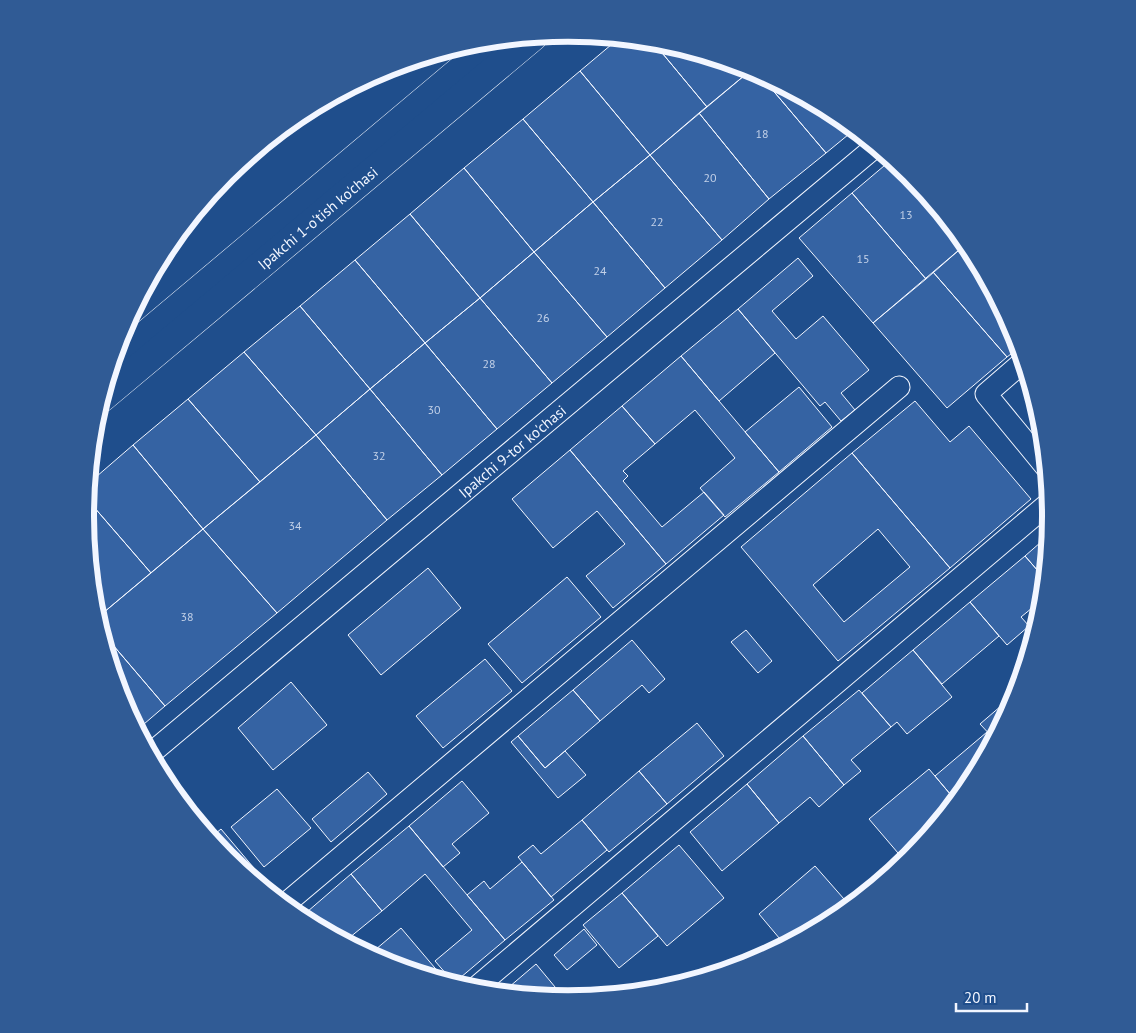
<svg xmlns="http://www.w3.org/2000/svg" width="1136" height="1033" font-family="'PT Sans',sans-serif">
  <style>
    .building { fill: #3563a3; stroke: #f2f6ff; fill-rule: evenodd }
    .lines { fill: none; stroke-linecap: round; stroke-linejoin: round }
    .minor-casing { stroke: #f2f6ff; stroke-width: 23 }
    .secondary-casing { stroke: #f2f6ff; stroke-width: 29 }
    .minor { stroke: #1f4e8c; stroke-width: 21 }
    .secondary { stroke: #1f4e8c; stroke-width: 28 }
    .labels { text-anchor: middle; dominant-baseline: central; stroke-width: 4; stroke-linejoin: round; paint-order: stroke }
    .number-label { font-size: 12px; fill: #c3d1e8 }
    .street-label { font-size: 15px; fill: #f2f6ff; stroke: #1f4e8c }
    .rim { fill: none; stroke: #f2f6ff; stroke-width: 6 }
  </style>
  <rect width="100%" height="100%" fill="#1f4e8c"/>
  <path class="building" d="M 618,39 L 653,42 L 707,107 L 650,155 L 580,71 Z
    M 653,42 L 662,43 L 751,70 L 707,107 Z
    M 751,70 L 759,74 L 826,153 L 769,199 L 699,113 Z
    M 580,71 L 650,155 L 593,202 L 523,119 Z
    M 759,74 L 836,115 L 854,130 L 826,153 Z
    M 699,113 L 769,199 L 722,240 L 650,155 Z
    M 523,119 L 593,202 L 534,252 L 464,168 Z
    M 650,155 L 722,240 L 665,288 L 593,202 Z
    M 891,160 L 910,175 L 966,244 L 926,279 L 852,193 Z
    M 464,168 L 534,252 L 480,298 L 410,214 Z
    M 852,193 L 926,279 L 873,323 L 799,238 Z
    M 593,202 L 665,288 L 607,337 L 534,252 Z
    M 410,214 L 480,298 L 425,343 L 355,260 Z
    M 966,244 L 1014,332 L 1019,348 L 1007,357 L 933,272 Z
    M 534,252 L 607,337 L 552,383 L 480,298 Z
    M 798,258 L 813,276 L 772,311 L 796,339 L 823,316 L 869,370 L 841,393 L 855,410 L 841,421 L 825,402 L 820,406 L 738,309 Z
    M 355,260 L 425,343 L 370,389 L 300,306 Z
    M 933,272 L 1007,357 L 947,408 L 873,323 Z
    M 480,298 L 552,383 L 497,429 L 425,343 Z
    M 300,306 L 370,389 L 316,435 L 244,352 Z
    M 738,309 L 775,353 L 719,401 L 681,356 Z
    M 425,343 L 497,429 L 442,475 L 370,389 Z
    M 244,352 L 316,435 L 260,482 L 188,399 Z
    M 681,356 L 779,472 L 725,517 L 700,488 L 735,458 L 695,410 L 655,444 L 622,406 Z
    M 1028,378 L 1034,398 L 1021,383 Z
    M 799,387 L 832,427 L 779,472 L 745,432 Z
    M 370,389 L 442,475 L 387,520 L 316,435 Z
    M 188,399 L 260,482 L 203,529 L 133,445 Z
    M 915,401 L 950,442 L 969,426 L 1031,499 L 950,568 L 852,453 Z
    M 622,406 L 655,444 L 623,471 L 628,476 L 623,481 L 662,527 L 704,492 L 724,515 L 666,564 L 570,450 Z
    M 316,435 L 387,520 L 277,613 L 203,529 Z
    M 133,445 L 203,529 L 151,573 L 87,499 L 89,483 Z
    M 570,450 L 666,564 L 613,608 L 586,576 L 625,544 L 597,511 L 553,548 L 512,499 Z
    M 852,453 L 950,568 L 838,661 L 741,547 ZM 878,529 L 910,567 L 844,622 L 813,585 Z
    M 87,499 L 151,573 L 97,618 L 85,516 Z
    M 203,529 L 277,613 L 165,706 L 101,631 L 97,618 Z
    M 1049,535 L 1045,579 L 1025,556 Z
    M 1025,556 L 1045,579 L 1043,599 L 1021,617 L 1029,626 L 1007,645 L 970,602 Z
    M 428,568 L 461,608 L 381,675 L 348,635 Z
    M 567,577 L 601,617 L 522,683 L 488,644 Z
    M 970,602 L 999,636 L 942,684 L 913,650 Z
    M 746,630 L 772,661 L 758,673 L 731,642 Z
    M 101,631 L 165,706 L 137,730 L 122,701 Z
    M 632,640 L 665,679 L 649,693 L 642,685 L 600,721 L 573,690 Z
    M 913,650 L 952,697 L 907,734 L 897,722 L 891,727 L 862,693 Z
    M 485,659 L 512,691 L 443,748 L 416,716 Z
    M 291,682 L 327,725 L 273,770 L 238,728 Z
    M 573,690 L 600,721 L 545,768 L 518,736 Z
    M 859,690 L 891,727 L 851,760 L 861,771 L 844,785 L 803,736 Z
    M 1016,693 L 1014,702 L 994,739 L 980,724 Z
    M 697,723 L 724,756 L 667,804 L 639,771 Z
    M 987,732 L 994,739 L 969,785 L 956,801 L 935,776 Z
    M 518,736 L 545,768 L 565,751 L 586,775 L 558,798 L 511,742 Z
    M 803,736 L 844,785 L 819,807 L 810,797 L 779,823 L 747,784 Z
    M 929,769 L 956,801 L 946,813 L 898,853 L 869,819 Z
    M 639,771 L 667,804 L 609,852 L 582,820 Z
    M 368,772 L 387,794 L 331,842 L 312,819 Z
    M 462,781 L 489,813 L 452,844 L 460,853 L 443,867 L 409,826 Z
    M 747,784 L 779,823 L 722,871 L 690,832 Z
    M 277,789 L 311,828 L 264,867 L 231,827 Z
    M 582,820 L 607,850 L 551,897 L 518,857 L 533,845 L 541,854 Z
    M 409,826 L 505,940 L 454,983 L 435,961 L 472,930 L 425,874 L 382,911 L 351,874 Z
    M 221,829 L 264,880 L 259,884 L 226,858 L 210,838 Z
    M 679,845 L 724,898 L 667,946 L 622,893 Z
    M 522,862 L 554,900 L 505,940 L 467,895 L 484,881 L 490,889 Z
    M 815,866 L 844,899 L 797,939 L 785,945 L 759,914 Z
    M 351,874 L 382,911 L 349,938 L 354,944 L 352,946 L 300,918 Z
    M 622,893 L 658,936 L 619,968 L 583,925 Z
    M 401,928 L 446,981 L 383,962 L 369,955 Z
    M 584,929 L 597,945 L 567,970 L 554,955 Z
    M 536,964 L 565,999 L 502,993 Z"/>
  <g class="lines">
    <defs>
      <g id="minor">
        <path d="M 1023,362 L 986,394 L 1046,467"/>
        <path id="s1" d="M 150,754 L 875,147"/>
        <path d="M 284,905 L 899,387"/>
        <path d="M 473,990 L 1049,503"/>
      </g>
      <g id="secondary">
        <path d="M 113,362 L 495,41"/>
        <path id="s2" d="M 102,398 L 533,37"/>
      </g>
    </defs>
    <use href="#minor" class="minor-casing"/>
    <use href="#secondary" class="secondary-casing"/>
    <use href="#minor" class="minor"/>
    <use href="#secondary" class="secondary"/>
  </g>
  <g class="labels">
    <g class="number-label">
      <text x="762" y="133">18</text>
      <text x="710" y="177">20</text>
      <text x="906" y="214">13</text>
      <text x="657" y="221">22</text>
      <text x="863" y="258">15</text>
      <text x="600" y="270">24</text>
      <text x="543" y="317">26</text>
      <text x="489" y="363">28</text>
      <text x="434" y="409">30</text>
      <text x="379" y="455">32</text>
      <text x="295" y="525">34</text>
      <text x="187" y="616">38</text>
    </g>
    <g class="street-label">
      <text stroke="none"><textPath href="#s2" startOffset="281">Ipakchi 1-o'tish ko'chasi</textPath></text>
      <text stroke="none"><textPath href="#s1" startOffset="472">Ipakchi 9-tor ko'chasi</textPath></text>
    </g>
  </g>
  <path d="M0 0H1136V1033H0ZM94 516a474 474 0 1 1 948 0a474 474 0 1 1-948 0Z" fill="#305b95" fill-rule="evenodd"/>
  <path class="rim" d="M94 516a474 474 0 1 1 948 0a474 474 0 1 1-948 0Z"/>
  <path d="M956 1003v8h71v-8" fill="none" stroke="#f2f6ff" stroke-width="2.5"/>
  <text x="964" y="1003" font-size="15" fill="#f2f6ff" stroke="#1f4e8c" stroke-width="4" paint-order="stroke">20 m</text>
</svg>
